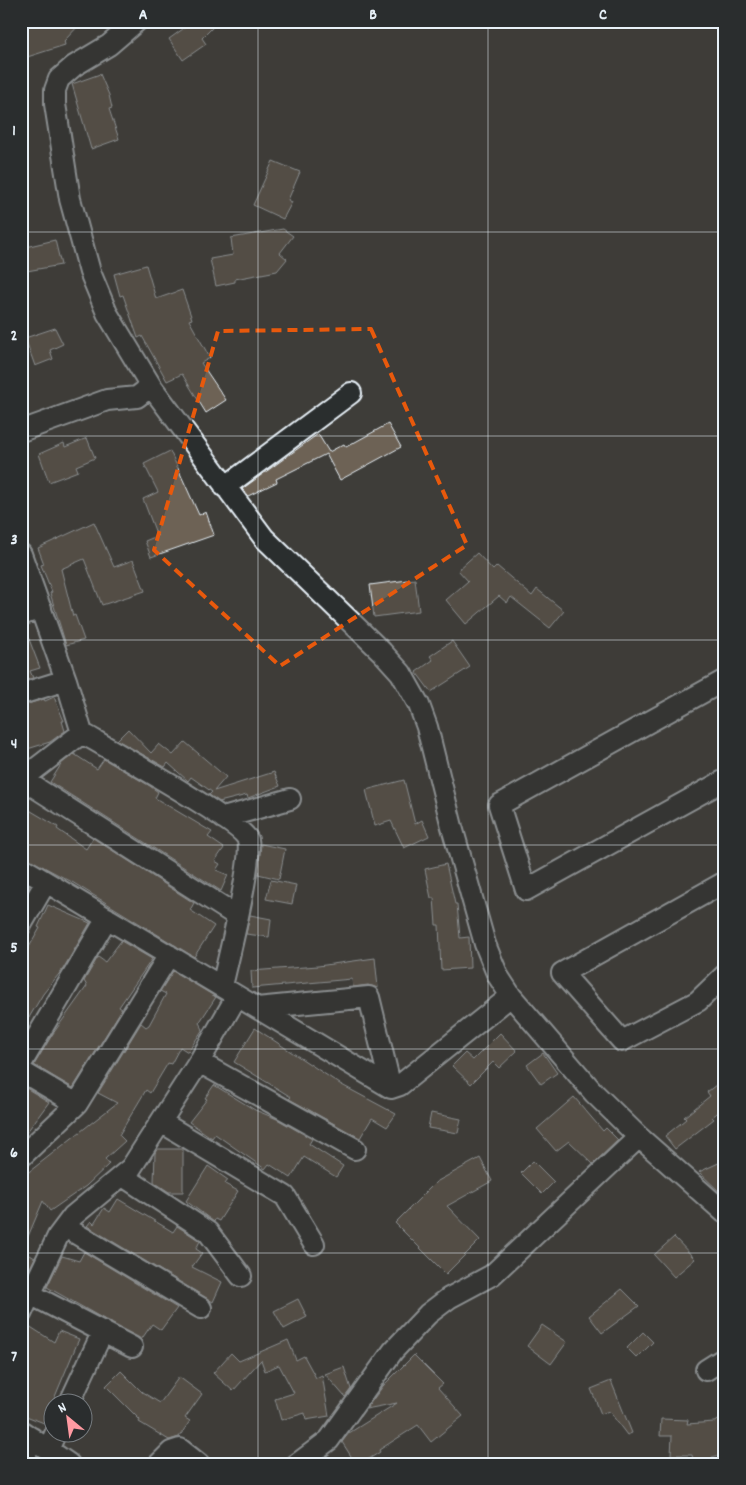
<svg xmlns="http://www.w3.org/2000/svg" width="746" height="1485" font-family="Dekko,sans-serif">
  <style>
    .building { fill: #6d6254; stroke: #e8f1f8 }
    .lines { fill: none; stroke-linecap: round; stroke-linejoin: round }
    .minor-casing { stroke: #e8f1f8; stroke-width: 24 }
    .minor { stroke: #2a2d2e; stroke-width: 20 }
    .marked { fill: none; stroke: #e8590c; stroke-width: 4; stroke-dasharray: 10 6; stroke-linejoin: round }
    .grid { fill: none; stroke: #e8f1f8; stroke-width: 1; stroke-opacity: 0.55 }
    .neatline { fill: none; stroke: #e8f1f8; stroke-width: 2 }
    .grid-label { font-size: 16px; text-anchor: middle; font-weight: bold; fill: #e8f1f8 }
  </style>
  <rect width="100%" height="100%" fill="#3e3d39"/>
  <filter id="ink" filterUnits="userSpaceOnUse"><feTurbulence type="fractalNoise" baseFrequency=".02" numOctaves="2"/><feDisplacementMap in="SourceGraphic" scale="10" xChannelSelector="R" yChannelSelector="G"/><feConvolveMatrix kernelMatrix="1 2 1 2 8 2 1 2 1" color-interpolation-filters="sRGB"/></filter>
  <g filter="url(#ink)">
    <path class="building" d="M 40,21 L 83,21 L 64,41 L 65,45 L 21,59 L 21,24 Z
      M 194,21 L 219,21 L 202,38 L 206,44 L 183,60 L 169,39 Z
      M 100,74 L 109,95 L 112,108 L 109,109 L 119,139 L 91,149 L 72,84 Z
      M 273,161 L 300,172 L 288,200 L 292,202 L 283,219 L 253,205 Z
      M 283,229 L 293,236 L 280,253 L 287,259 L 277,271 L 235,279 L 235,282 L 216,286 L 210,259 L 233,255 L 231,238 Z
      M 55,240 L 61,265 L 21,272 L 21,248 Z
      M 146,265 L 156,299 L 182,290 L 192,319 L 189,320 L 210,358 L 201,363 L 226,400 L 206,413 L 182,374 L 167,381 L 142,336 L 138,338 L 123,295 L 120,296 L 114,274 Z
      M 55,328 L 63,344 L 50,350 L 53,359 L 35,366 L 25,338 Z
      M 388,424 L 401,447 L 340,480 L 326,454 L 276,479 L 277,482 L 248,496 L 242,489 L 318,434 L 329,452 L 344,444 L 346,447 Z
      M 87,438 L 95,458 L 76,466 L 78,471 L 49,482 L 39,454 L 64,443 L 65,447 Z
      M 170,451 L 199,515 L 206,512 L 214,535 L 151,557 L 145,541 L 157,536 L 143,499 L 158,492 L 144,464 Z
      M 94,522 L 114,567 L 133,560 L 145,591 L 102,605 L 84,559 L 61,569 L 73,616 L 75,615 L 84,640 L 66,645 L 50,593 L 52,592 L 41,565 L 44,564 L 38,548 Z
      M 477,553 L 493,570 L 497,566 L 532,596 L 537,589 L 564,611 L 550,628 L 511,597 L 507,603 L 499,596 L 466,624 L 446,600 L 468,581 L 458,570 Z
      M 415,579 L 419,611 L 374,617 L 370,585 Z
      M 24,626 L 40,668 L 30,671 L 33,678 L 21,681 L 21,627 Z
      M 452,641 L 470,667 L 431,692 L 416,672 L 433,660 L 430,656 Z
      M 54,697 L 64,721 L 62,721 L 65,731 L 50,742 L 21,751 L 21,706 L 44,699 L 45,701 Z
      M 128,729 L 151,753 L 159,744 L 173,755 L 185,742 L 226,777 L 214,791 L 274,772 L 280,786 L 248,798 L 247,795 L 219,802 L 209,795 L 212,792 L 191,777 L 188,781 L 168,763 L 165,767 L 117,740 Z
      M 74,754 L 97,769 L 104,759 L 150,786 L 158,792 L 155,798 L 212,832 L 208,837 L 224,848 L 215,861 L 220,864 L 216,870 L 228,875 L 221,891 L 50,782 L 62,763 Z
      M 404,780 L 415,824 L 422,820 L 429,836 L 404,848 L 391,821 L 375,826 L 366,790 Z
      M 21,805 L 58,827 L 57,829 L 86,849 L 93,838 L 194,903 L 190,910 L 214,926 L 194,957 L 72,882 L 21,855 Z
      M 261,844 L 285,849 L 279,879 L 258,874 Z
      M 446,864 L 455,904 L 457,904 L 460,938 L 469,937 L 470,968 L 441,970 L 439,925 L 436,925 L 434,898 L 431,898 L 425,869 Z
      M 271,880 L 296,885 L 292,904 L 266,899 Z
      M 21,881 L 30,886 L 21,901 Z
      M 48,905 L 90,923 L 63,969 L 43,994 L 21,1031 L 25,1034 L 21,1040 L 21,961 L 40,928 L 38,927 Z
      M 250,915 L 271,919 L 269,937 L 246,934 Z
      M 121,941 L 152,959 L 119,1007 L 122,1009 L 73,1088 L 34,1065 L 52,1035 L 87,986 L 84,981 L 98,957 L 105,962 Z
      M 375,958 L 378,988 L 368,985 L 353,987 L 352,979 L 252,988 L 251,971 L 318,966 Z
      M 173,971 L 216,997 L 199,1023 L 203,1029 L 188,1052 L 180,1047 L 171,1064 L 168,1063 L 150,1093 L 146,1090 L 119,1135 L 125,1141 L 105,1159 L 109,1164 L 86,1186 L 50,1211 L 43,1201 L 21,1253 L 21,1178 L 117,1103 L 98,1093 L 141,1023 L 146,1027 L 149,1025 L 166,994 L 160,991 Z
      M 255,1028 L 340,1084 L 396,1114 L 387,1127 L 372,1118 L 360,1138 L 289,1099 L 291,1097 L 234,1062 Z
      M 500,1033 L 517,1051 L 499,1068 L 493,1062 L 471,1084 L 452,1066 L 465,1053 L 473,1060 Z
      M 543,1053 L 557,1073 L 541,1084 L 527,1065 Z
      M 725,1078 L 725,1115 L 721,1110 L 712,1117 L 714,1119 L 675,1149 L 665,1136 L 686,1119 L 684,1117 L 710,1096 L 707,1092 Z
      M 21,1085 L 49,1102 L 21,1140 Z
      M 214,1085 L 255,1110 L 277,1119 L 312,1139 L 309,1144 L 343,1166 L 336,1177 L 304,1157 L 291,1178 L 269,1164 L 265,1169 L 215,1134 L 212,1138 L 189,1122 L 207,1099 L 205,1098 Z
      M 574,1097 L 603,1131 L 606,1128 L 618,1140 L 593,1164 L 569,1141 L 556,1151 L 537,1129 Z
      M 431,1113 L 461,1119 L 458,1133 L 428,1128 Z
      M 157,1149 L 183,1149 L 183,1192 L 169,1192 L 154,1182 L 155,1153 Z
      M 480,1158 L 492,1181 L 447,1206 L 480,1240 L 446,1274 L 395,1223 L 436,1182 Z
      M 725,1160 L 725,1197 L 699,1172 Z
      M 533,1161 L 554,1182 L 542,1194 L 521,1173 Z
      M 208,1166 L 228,1180 L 225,1184 L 238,1191 L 219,1221 L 215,1219 L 214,1222 L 186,1201 Z
      M 118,1199 L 173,1232 L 177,1226 L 200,1241 L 196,1249 L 202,1253 L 192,1267 L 222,1282 L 213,1302 L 87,1226 L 91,1221 L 94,1224 L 104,1208 L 110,1212 Z
      M 674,1237 L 695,1259 L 674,1277 L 654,1255 Z
      M 84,1252 L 177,1308 L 161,1330 L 152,1324 L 141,1340 L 47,1287 L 62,1256 L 79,1261 Z
      M 28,1254 L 35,1258 L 27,1274 L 21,1271 L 21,1265 Z
      M 622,1289 L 639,1306 L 602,1333 L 589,1316 Z
      M 298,1299 L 307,1317 L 284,1329 L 274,1311 Z
      M 542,1325 L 567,1342 L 551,1364 L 527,1346 Z
      M 29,1326 L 54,1342 L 59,1331 L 79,1339 L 44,1423 L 21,1414 L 21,1338 Z
      M 643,1332 L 653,1342 L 637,1358 L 627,1348 Z
      M 288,1340 L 296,1360 L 304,1356 L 316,1378 L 322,1375 L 329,1416 L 306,1420 L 305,1413 L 281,1420 L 275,1399 L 294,1393 L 279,1365 L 265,1371 L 261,1360 L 233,1391 L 213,1373 L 231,1353 L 239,1361 Z
      M 414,1355 L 443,1384 L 438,1388 L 463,1416 L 431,1442 L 418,1425 L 379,1450 L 380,1452 L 361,1464 L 356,1464 L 342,1442 L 349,1433 L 397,1403 L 366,1409 L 383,1386 Z
      M 344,1367 L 351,1389 L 345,1397 L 325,1374 Z
      M 121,1371 L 142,1392 L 160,1403 L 179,1377 L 202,1394 L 185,1418 L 190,1421 L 179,1437 L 169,1440 L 139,1422 L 140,1420 L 106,1386 Z
      M 611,1381 L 632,1433 L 627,1435 L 609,1411 L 601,1414 L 591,1389 Z
      M 725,1417 L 725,1454 L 712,1457 L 713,1464 L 694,1464 L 692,1455 L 671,1455 L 672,1436 L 660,1436 L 661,1419 L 688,1420 L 687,1424 L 714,1422 Z"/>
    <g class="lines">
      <defs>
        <path id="minor" d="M 137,21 L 109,45 L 74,66 L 59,79 L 55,90 L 55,104 L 70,199 L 90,272 L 107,313 L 151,386 L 264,538 L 382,652 L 401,673 L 419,705 L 427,727 L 452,827 L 485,944 L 498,976 L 511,996 L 594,1093 L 639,1137 L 725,1213
          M 21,431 L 107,400 L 137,397 L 151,386
          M 225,487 L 351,393
          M 21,554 L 66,680 L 82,733 C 106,747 242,823 248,840 C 253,860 228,960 222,986
          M 21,615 L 41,608
          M 725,680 L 499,805 L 526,890 L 725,780
          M 21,694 L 66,680
          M 22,779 L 237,916
          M 21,780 L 82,733
          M 223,818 L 290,799
          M 21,867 L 391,1088 L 400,1085 L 511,996
          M 725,882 L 562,973 L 622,1041 L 698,1001 L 725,975
          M 21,925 L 46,882
          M 257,1008 L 369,997 L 391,1088
          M 199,1062 L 355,1149
          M 21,1064 L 107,918
          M 21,1071 L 77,1104
          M 161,1122 L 285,1196 L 314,1244
          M 21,1157 L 77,1104 L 169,955
          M 123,1176 L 208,1232 L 241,1276
          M 65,1227 L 201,1308
          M 30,1294 L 132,1347
          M 21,1314 L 58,1236 L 73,1216 L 131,1168 L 199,1062 L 237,996
          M 706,1370 L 725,1358
          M 70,1402 L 103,1331
          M 21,1431 L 69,1464
          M 48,1450 L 56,1432
          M 22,1464 L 32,1438
          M 159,1464 L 171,1452 L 180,1449 L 199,1464
          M 297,1464 L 329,1440 L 393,1351 L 428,1314 L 449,1298 L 492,1275 L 639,1137"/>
      </defs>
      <use href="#minor" class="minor-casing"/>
      <use href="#minor" class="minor"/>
    </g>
  </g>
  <path d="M0 0H746V1485H0ZM 371,329 L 467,545 L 280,666 L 154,550 L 218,331 Z" fill="#3e3d39" fill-opacity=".55" fill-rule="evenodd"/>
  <path class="marked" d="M 371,329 L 467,545 L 280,666 L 154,550 L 218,331 Z"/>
  <path class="grid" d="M 258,21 L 258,1464M 488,21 L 488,1464M 21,232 L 725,232M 21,436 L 725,436M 21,640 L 725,640M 21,845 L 725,845M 21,1049 L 725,1049M 21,1253 L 725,1253"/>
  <rect width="746" height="1485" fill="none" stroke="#2a2d2e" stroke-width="55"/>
  <g transform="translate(68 1418) rotate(331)"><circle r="24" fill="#2a2d2e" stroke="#767b7f"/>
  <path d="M0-4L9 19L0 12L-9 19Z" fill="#ff9aa2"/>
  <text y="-8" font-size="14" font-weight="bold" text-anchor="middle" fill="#e8f1f8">N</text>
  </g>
  <rect x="28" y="28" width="690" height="1430" class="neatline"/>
  <g class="grid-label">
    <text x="143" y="19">A</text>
    <text x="373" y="19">B</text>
    <text x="603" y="19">C</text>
    <text x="14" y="135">1</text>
    <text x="14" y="340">2</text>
    <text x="14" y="544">3</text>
    <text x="14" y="748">4</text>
    <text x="14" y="952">5</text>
    <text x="14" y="1157">6</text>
    <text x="14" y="1361">7</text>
  </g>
</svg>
